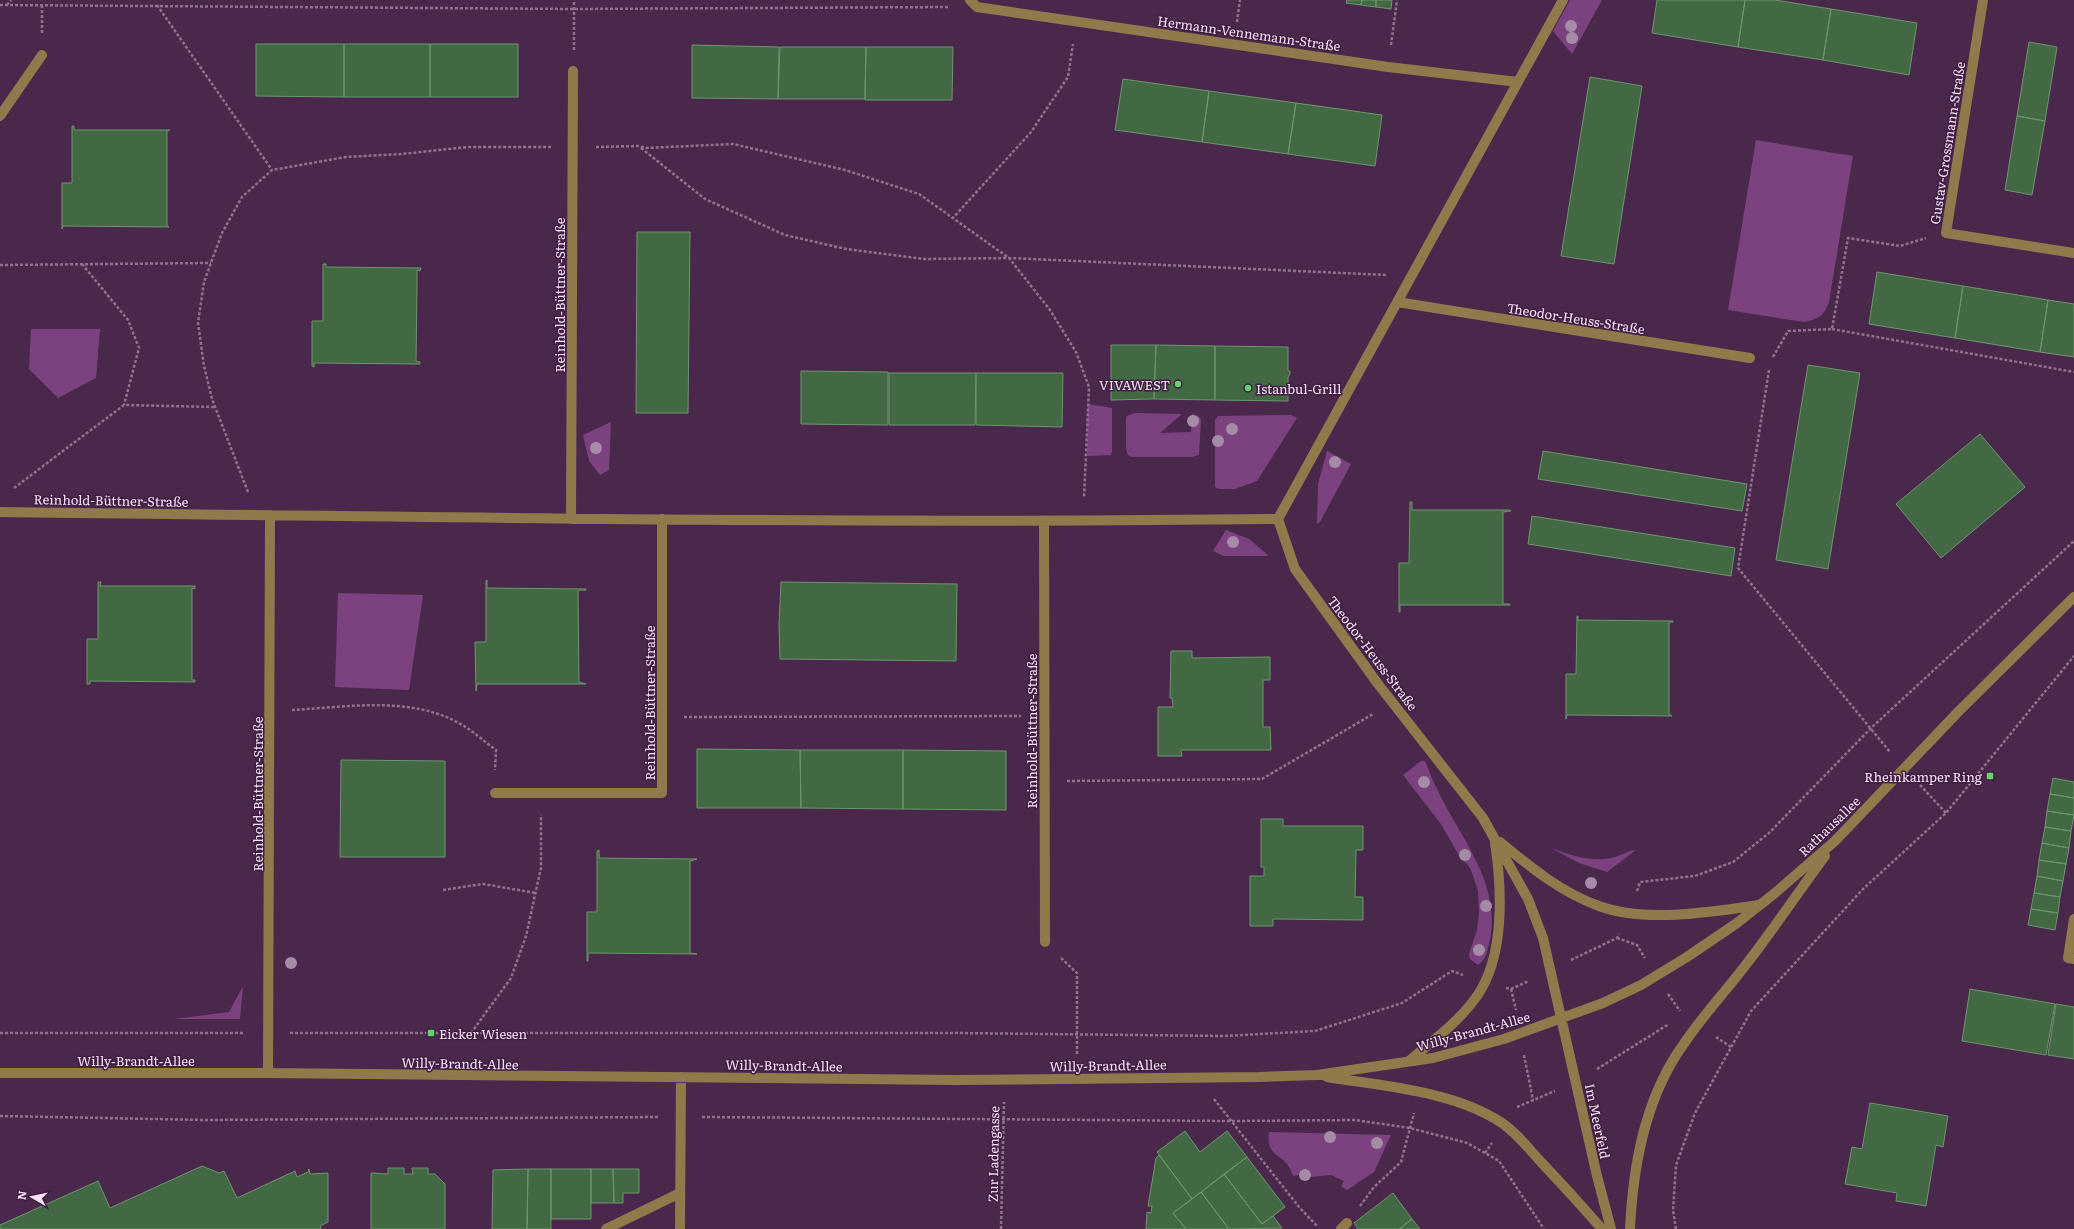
<svg xmlns="http://www.w3.org/2000/svg" width="2074" height="1229" font-family="Literata,serif">
  <style>
    .green { fill: #7c4280 }
    .building { fill: #426943; stroke: #6d966e }
    .lines { fill: none; stroke-linecap: round; stroke-linejoin: round }
    .path { stroke: #8f7290; stroke-width: 2.5; stroke-dasharray: 3 2; stroke-linecap: butt }
    .minor { stroke: #907a4b; stroke-width: 10 }
    .tree { fill: #a68ba7 }
    .poi-dot { fill: #61d46a; stroke: #3f1e41; stroke-width: 1.5 }
    .labels { text-anchor: middle; dominant-baseline: central; stroke-width: 3; stroke-linejoin: round; paint-order: stroke }
    .street-label { font-size: 13px; fill: #f8e2f8; stroke: #3f1e41 }
    .poi-label { font-size: 13px; fill: #f8e2f8; stroke: #3f1e41; text-anchor: end }
  </style>
  <rect width="100%" height="100%" fill="#4a284c"/>
  <path class="green" d="M 1570,0 L 1602,0 L 1572,54 L 1553,31 Z
    M 1756,140 L 1853,156 L 1829,302 C 1825,315 1817,320 1804,322 L 1728,310 Z
    M 31,329 L 100,329 L 96,378 L 58,398 L 29,369 Z
    M 1088,404 L 1112,408 L 1112,451 L 1111,455 L 1087,456 Z
    M 1134,413 L 1182,414 L 1160,433 L 1191,432 L 1192,414 L 1199,416 L 1201,420 L 1199,455 L 1192,457 L 1132,457 L 1128,455 L 1126,449 L 1126,419 L 1127,416 Z
    M 1291,415 L 1297,418 L 1257,481 L 1235,489 L 1219,489 L 1215,487 L 1215,420 L 1218,416 Z
    M 611,422 L 609,470 L 600,475 L 589,461 L 583,435 Z
    M 1327,451 L 1351,464 L 1320,522 L 1317,524 L 1318,484 Z
    M 1226,530 L 1249,539 L 1269,556 L 1224,556 L 1213,551 Z
    M 338,593 L 423,595 L 409,690 L 335,687 Z
    M 1421,761 L 1425,761 C 1429,770 1432,780 1437,789 C 1461,840 1503,884 1489,944 C 1487,953 1485,960 1478,965 L 1470,959 L 1469,954 L 1477,930 L 1479,913 L 1478,891 L 1471,870 L 1468,865 L 1461,859 L 1441,824 L 1403,775 Z
    M 1551,848 C 1573,856 1592,863 1615,857 C 1622,855 1629,850 1636,850 L 1607,872 L 1579,863 Z
    M 243,986 L 240,1019 L 174,1019 L 229,1012 Z
    M 1269,1132 L 1391,1135 L 1374,1172 L 1347,1190 L 1341,1186 L 1344,1181 L 1331,1175 L 1311,1177 L 1302,1174 L 1293,1176 C 1286,1151 1265,1160 1269,1132 Z"/>
  <path class="building" d="M 1347,0 L 1362,0 L 1361,5 L 1346,3 Z
    M 1362,0 L 1376,0 L 1376,7 L 1361,5 Z
    M 1376,0 L 1392,0 L 1391,9 L 1376,7 Z
    M 1657,0 L 1745,0 L 1738,47 L 1652,33 Z
    M 1745,0 L 1775,0 L 1831,9 L 1823,60 L 1738,47 Z
    M 1831,9 L 1917,23 L 1909,75 L 1823,60 Z
    M 2029,42 L 2057,47 L 2045,121 L 2017,116 Z
    M 256,44 L 344,44 L 344,97 L 256,96 Z
    M 344,44 L 430,44 L 430,97 L 344,97 Z
    M 430,44 L 518,44 L 518,97 L 430,97 Z
    M 692,45 L 779,47 L 778,99 L 692,98 Z
    M 780,47 L 866,47 L 865,99 L 778,99 Z
    M 866,47 L 953,47 L 952,100 L 865,100 Z
    M 1590,77 L 1642,86 L 1614,264 L 1561,256 Z
    M 1123,79 L 1209,91 L 1202,142 L 1115,130 Z
    M 1209,91 L 1296,103 L 1288,154 L 1202,142 Z
    M 1296,103 L 1382,115 L 1375,166 L 1288,154 Z
    M 2017,116 L 2045,121 L 2032,195 L 2005,190 Z
    M 72,126 L 74,126 L 74,130 L 170,130 L 167,131 L 167,226 L 169,227 L 63,226 L 62,229 L 62,183 L 72,183 Z
    M 637,232 L 690,232 L 688,413 L 636,413 Z
    M 323,264 L 326,264 L 326,267 L 421,268 L 420,271 L 417,270 L 417,288 L 416,361 L 420,362 L 420,364 L 314,363 L 314,367 L 312,366 L 312,321 L 323,321 Z
    M 1877,272 L 1963,286 L 1955,338 L 1869,324 Z
    M 1963,286 L 2048,300 L 2040,352 L 1955,338 Z
    M 2048,300 L 2074,304 L 2074,357 L 2040,352 Z
    M 1111,345 L 1156,345 L 1154,399 L 1111,400 Z
    M 1156,345 L 1215,346 L 1215,400 L 1154,399 Z
    M 1215,346 L 1288,347 L 1288,371 L 1290,371 L 1290,374 L 1288,377 L 1288,401 L 1215,400 Z
    M 1808,365 L 1860,373 L 1828,569 L 1776,560 Z
    M 801,371 L 888,372 L 888,425 L 801,424 Z
    M 889,373 L 976,373 L 975,425 L 889,425 Z
    M 976,373 L 1063,373 L 1062,427 L 976,425 Z
    M 1980,434 L 2025,487 L 1941,558 L 1896,504 Z
    M 1543,451 L 1747,484 L 1742,511 L 1538,479 Z
    M 1410,502 L 1412,502 L 1412,510 L 1510,510 L 1511,511 L 1503,512 L 1503,604 L 1510,604 L 1510,605 L 1400,605 L 1400,612 L 1399,612 L 1399,563 L 1409,563 Z
    M 1532,516 L 1735,548 L 1731,576 L 1528,544 Z
    M 487,580 L 487,588 L 586,589 L 586,590 L 578,590 L 579,682 L 586,684 L 477,684 L 476,691 L 475,642 L 486,642 L 486,581 Z
    M 98,582 L 101,582 L 100,586 L 195,586 L 195,589 L 192,588 L 192,680 L 195,680 L 195,682 L 90,681 L 90,684 L 87,684 L 87,639 L 98,639 Z
    M 781,582 L 957,584 L 956,661 L 780,659 L 779,625 Z
    M 1577,616 L 1578,616 L 1578,620 L 1673,621 L 1673,622 L 1669,622 L 1669,714 L 1672,716 L 1567,715 L 1566,719 L 1566,674 L 1576,674 Z
    M 1171,651 L 1192,651 L 1192,658 L 1270,657 L 1270,680 L 1263,680 L 1263,727 L 1270,727 L 1271,750 L 1181,750 L 1182,756 L 1158,756 L 1158,707 L 1173,707 L 1172,698 L 1170,698 Z
    M 697,749 L 800,750 L 801,808 L 697,808 Z
    M 800,750 L 903,750 L 903,809 L 801,808 Z
    M 903,750 L 1006,751 L 1006,810 L 903,809 Z
    M 341,760 L 445,761 L 445,857 L 340,857 Z
    M 2053,778 L 2074,782 L 2074,798 L 2050,794 Z
    M 2050,794 L 2074,798 L 2074,815 L 2047,811 Z
    M 2047,811 L 2074,815 L 2071,831 L 2045,827 Z
    M 1261,819 L 1283,819 L 1283,826 L 1363,826 L 1363,850 L 1356,850 L 1355,897 L 1363,897 L 1363,920 L 1273,919 L 1273,926 L 1250,926 L 1250,876 L 1264,876 L 1264,867 L 1261,867 Z
    M 2045,827 L 2071,831 L 2069,848 L 2042,843 Z
    M 2042,843 L 2069,848 L 2066,864 L 2039,860 Z
    M 599,850 L 599,858 L 697,859 L 690,861 L 690,953 L 697,954 L 588,953 L 588,961 L 587,961 L 587,912 L 597,912 L 597,851 Z
    M 2039,860 L 2066,864 L 2063,881 L 2037,876 Z
    M 2037,876 L 2063,881 L 2060,897 L 2034,893 Z
    M 2034,893 L 2060,897 L 2058,913 L 2031,909 Z
    M 2031,909 L 2058,913 L 2055,930 L 2028,925 Z
    M 1970,989 L 2055,1004 L 2046,1055 L 1962,1041 Z
    M 2056,1004 L 2074,1007 L 2074,1059 L 2048,1055 Z
    M 1870,1103 L 1948,1116 L 1943,1147 L 1936,1145 L 1926,1206 L 1896,1201 L 1897,1193 L 1845,1184 L 1852,1147 L 1862,1149 Z
    M 1185,1131 L 1200,1152 L 1227,1131 L 1247,1157 L 1192,1199 L 1157,1152 Z
    M 1159,1155 L 1192,1199 L 1173,1213 L 1186,1229 L 1146,1229 L 1147,1212 L 1151,1213 L 1152,1206 L 1148,1206 L 1156,1158 Z
    M 1247,1157 L 1285,1207 L 1262,1224 L 1224,1174 Z
    M 202,1166 L 219,1173 L 224,1171 L 237,1198 L 295,1171 L 297,1177 L 308,1172 L 309,1169 L 310,1174 L 328,1173 L 328,1222 L 320,1226 L 321,1229 L 0,1229 L 0,1225 L 98,1181 L 110,1208 Z
    M 388,1168 L 404,1168 L 404,1174 L 413,1174 L 412,1168 L 428,1168 L 428,1174 L 435,1174 L 445,1184 L 445,1229 L 371,1229 L 371,1173 L 388,1174 Z
    M 528,1169 L 527,1229 L 492,1229 L 493,1170 Z
    M 528,1169 L 551,1169 L 551,1229 L 527,1229 Z
    M 551,1169 L 591,1169 L 591,1219 L 551,1219 Z
    M 591,1169 L 613,1169 L 614,1203 L 591,1203 Z
    M 613,1169 L 639,1169 L 639,1193 L 623,1193 L 623,1203 L 614,1203 Z
    M 1224,1174 L 1262,1224 L 1273,1216 L 1282,1228 L 1229,1229 L 1201,1192 Z
    M 1201,1192 L 1229,1229 L 1186,1229 L 1173,1213 Z
    M 1393,1193 L 1412,1219 L 1399,1229 L 1358,1229 L 1354,1223 Z
    M 1412,1219 L 1420,1229 L 1399,1229 Z"/>
  <g class="lines">
    <path class="path" d="M 0,5 L 574,9 L 949,7
      M 7,5 L 11,0
      M 157,5 L 272,170
      M 1237,22 L 1240,0
      M 42,33 L 42,5
      M 1391,45 L 1397,0
      M 574,50 L 574,0
      M 596,147 L 639,146 L 646,148 L 733,144 L 845,170 L 919,194 L 1009,258 L 1050,310 L 1076,352 L 1089,387 L 1084,498
      M 641,148 L 705,199 L 785,235 L 846,249 L 924,259 L 1009,258 L 1387,275
      M 952,219 L 1031,132 L 1068,77 L 1073,44
      M 82,264 L 128,320 L 139,348 L 124,405
      M 0,265 L 211,263
      M 1832,329 L 2074,372
      M 1773,357 L 1788,331 L 1832,329 L 1848,238 L 1900,246 L 1926,238
      M 1769,370 L 1738,568 L 1890,752
      M 14,488 L 124,405 L 215,407
      M 248,492 L 212,399 L 204,366 L 198,323 L 204,282 L 222,233 L 242,197 L 272,170 L 346,157 L 401,154 L 468,147 L 551,147
      M 292,710 C 348,707 414,695 464,726 C 475,733 485,742 496,750 L 495,770
      M 684,717 L 1021,716
      M 1067,781 L 1262,779 L 1373,714
      M 1920,785 L 1946,813
      M 443,890 L 483,884 L 536,893
      M 1637,891 L 1640,882 L 1695,876 L 1733,862 L 1769,833 L 1870,729 L 2074,541
      M 1617,938 L 1637,945 L 1645,958
      M 1061,958 L 1077,973 L 1077,1056
      M 1571,960 L 1617,938 L 1619,934
      M 1506,988 L 1511,989 L 1529,981
      M 1511,989 L 1516,1010
      M 1668,994 L 1680,1011
      M 0,1033 L 245,1033
      M 290,1033 L 956,1033 L 1224,1036 L 1315,1031 L 1402,1003 L 1452,971 L 1463,975
      M 471,1033 L 511,978 L 526,936 L 541,868 L 541,815
      M 1716,1037 L 1731,1047
      M 1524,1055 L 1533,1100
      M 1597,1069 L 1669,1024
      M 1214,1099 L 1299,1207 L 1318,1227
      M 1517,1107 L 1555,1091
      M 0,1116 L 205,1120 L 659,1117
      M 702,1117 L 1231,1121 L 1355,1120 L 1410,1128 L 1467,1143 L 1485,1153 L 1499,1161 L 1544,1229
      M 1485,1153 L 1492,1143
      M 1360,1206 L 1374,1187 L 1401,1162 L 1414,1113
      M 1001,1229 L 1004,1102
      M 1676,1229 L 1673,1210 L 1676,1165 L 1695,1113 L 1751,1011 L 1863,889 L 1946,813 L 2074,656"/>
    <path class="minor" d="M 970,0 L 977,7 L 1388,67 L 1518,82
      M 1563,0 L 1278,519 L 1295,569 L 1378,684 L 1483,818 L 1528,899 L 1543,938 L 1597,1176 L 1611,1229
      M 1983,0 L 1946,233 L 2074,253
      M 0,116 L 42,55
      M 1397,302 L 1750,358
      M 0,512 C 426,517 852,524 1278,519
      M 571,519 L 573,71
      M 1044,521 L 1045,942
      M 495,793 L 662,793 L 662,519
      M 1500,842 C 1530,867 1562,893 1599,906 C 1644,923 1712,912 1759,905
      M 2074,919 L 2068,958 L 2074,959
      M 1409,1061 C 1432,1041 1459,1022 1477,996 C 1505,956 1502,889 1495,843
      M 0,1073 L 268,1073 L 955,1080 L 1259,1077 L 1317,1075 L 1433,1058 L 1504,1039 L 1603,1003 L 1641,985 L 1687,957 L 1737,923 L 1775,893 L 1835,841 L 1959,711 L 2074,597
      M 268,1073 L 270,515
      M 1327,1077 C 1382,1086 1455,1091 1502,1123 C 1517,1133 1529,1149 1541,1162 C 1562,1184 1582,1206 1602,1229
      M 606,1229 L 680,1193
      M 680,1229 L 681,1077
      M 1341,1229 L 1347,1223
      M 1630,1229 C 1633,1165 1645,1098 1683,1045 C 1703,1015 1727,990 1748,962 C 1775,927 1799,891 1825,856"/>
  </g>
  <g class="tree">
    <circle cx="1571" cy="26" r="6"/>
    <circle cx="1572" cy="38" r="6"/>
    <circle cx="1193" cy="421" r="6"/>
    <circle cx="1232" cy="429" r="6"/>
    <circle cx="1218" cy="441" r="6"/>
    <circle cx="596" cy="448" r="6"/>
    <circle cx="1335" cy="462" r="6"/>
    <circle cx="1233" cy="542" r="6"/>
    <circle cx="1424" cy="782" r="6"/>
    <circle cx="1465" cy="855" r="6"/>
    <circle cx="1591" cy="883" r="6"/>
    <circle cx="1486" cy="906" r="6"/>
    <circle cx="1479" cy="950" r="6"/>
    <circle cx="291" cy="963" r="6"/>
    <circle cx="1330" cy="1137" r="6"/>
    <circle cx="1377" cy="1143" r="6"/>
    <circle cx="1305" cy="1175" r="6"/>
  </g>
  <g class="poi-dot">
    <circle cx="1178" cy="384" r="4"/>
    <circle cx="1248" cy="388" r="4"/>
    <rect x="1986" y="772" width="8" height="8" rx="2"/>
    <rect x="427" y="1029" width="8" height="8" rx="2"/>
  </g>
  <g class="labels">
    <g class="street-label">
      <text transform="translate(1249 33) rotate(8)">Hermann-Vennemann-Straße</text>
      <text transform="translate(1947 143) rotate(-81)">Gustav-Grossmann-Straße</text>
      <text transform="translate(559 295) rotate(-90)">Reinhold-Büttner-Straße</text>
      <text transform="translate(1576 318) rotate(9)">Theodor-Heuss-Straße</text>
      <text transform="translate(111 500) rotate(1)">Reinhold-Büttner-Straße</text>
      <text transform="translate(1373 653) rotate(53)">Theodor-Heuss-Straße</text>
      <text transform="translate(649 703) rotate(-90)">Reinhold-Büttner-Straße</text>
      <text transform="translate(1031 731) rotate(-90)">Reinhold-Büttner-Straße</text>
      <text transform="translate(257 794) rotate(-90)">Reinhold-Büttner-Straße</text>
      <text transform="translate(1829 826) rotate(-44)">Rathausallee</text>
      <text transform="translate(1473 1031) rotate(-15)">Willy-Brandt-Allee</text>
      <text x="136" y="1060">Willy-Brandt-Allee</text>
      <text transform="translate(460 1063) rotate(1)">Willy-Brandt-Allee</text>
      <text transform="translate(784 1065) rotate(1)">Willy-Brandt-Allee</text>
      <text transform="translate(1108 1065) rotate(-1)">Willy-Brandt-Allee</text>
      <text transform="translate(1598 1121) rotate(78)">Im Meerfeld</text>
      <text transform="translate(993 1154) rotate(-89)">Zur Ladengasse</text>
    </g>
    <g class="poi-label">
      <text x="1170" y="384">VIVAWEST</text>
      <text x="1256" y="388" text-anchor="start">Istanbul-Grill</text>
      <text x="1982" y="776">Rheinkamper Ring</text>
      <text x="439" y="1033" text-anchor="start">Eicker Wiesen</text>
    </g>
  </g>
  <g transform="translate(32 1197) rotate(279)" stroke="#3f1e41" stroke-width="3" paint-order="stroke">
  <path d="M0-3L7 15L0 10L-7 15Z" fill="#f8e2f8"/>
  <text y="-6" font-size="11" font-weight="bold" text-anchor="middle" fill="#f8e2f8">N</text>
  </g>
</svg>
